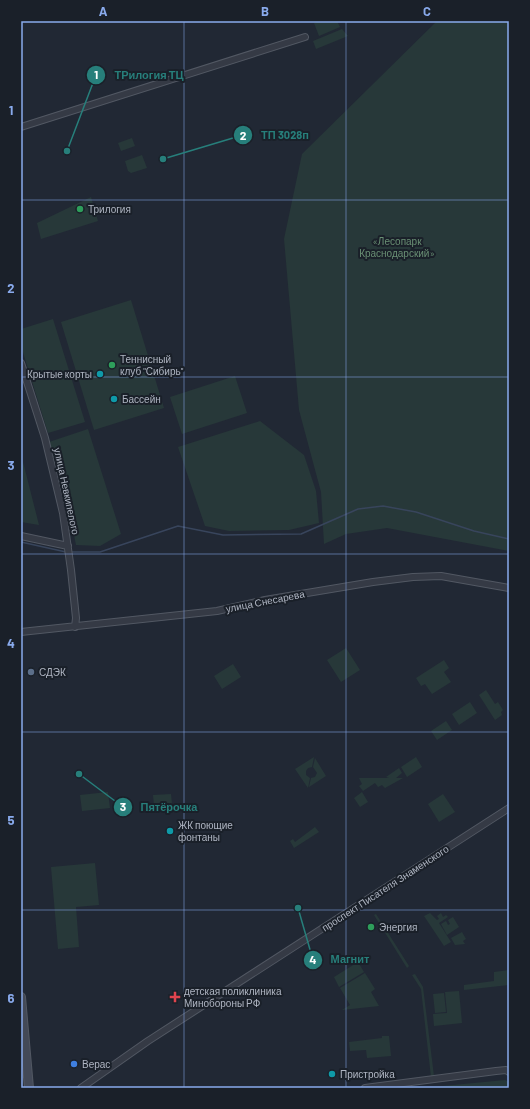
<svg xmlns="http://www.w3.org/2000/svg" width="530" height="1109" font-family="Barlow,sans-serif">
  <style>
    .green { fill: #273839 }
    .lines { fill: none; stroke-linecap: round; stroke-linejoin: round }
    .stream { stroke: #38455c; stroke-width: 1.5 }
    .street-casing { stroke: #525863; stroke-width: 8 }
    .secondary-casing { stroke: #525863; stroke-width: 10 }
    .street { stroke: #353a45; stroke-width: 6 }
    .secondary { stroke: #434957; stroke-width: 8 }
    .grid { fill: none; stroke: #89aaec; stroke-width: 1; stroke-opacity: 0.55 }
    .leisure-dot { fill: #2e9e5b; stroke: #1a2029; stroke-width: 1.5 }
    .culture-dot { fill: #0f9aa8; stroke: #1a2029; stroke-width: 1.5 }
    .service-dot { fill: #5c6f8a; stroke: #1a2029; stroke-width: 1.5 }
    .health-dot { fill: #e0444e; stroke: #1a2029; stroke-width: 1.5 }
    .shop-dot { fill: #3f7fe0; stroke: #1a2029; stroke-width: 1.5 }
    .labels { text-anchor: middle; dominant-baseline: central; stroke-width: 4; stroke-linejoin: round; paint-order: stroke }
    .poi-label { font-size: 10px; fill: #afb5c2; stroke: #1a2029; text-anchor: start }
    .park-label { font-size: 10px; fill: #698f74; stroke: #1a2029 }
    .street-label { font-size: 10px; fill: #afb5c2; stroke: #1a2029 }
    .leader { fill: none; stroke: #277f7b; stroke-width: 1.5 }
    .callout-dot { fill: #277f7b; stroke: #1a2029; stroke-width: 1.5 }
    .mark-label { font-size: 12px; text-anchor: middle; font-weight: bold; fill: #fff }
    .callout-label { font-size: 11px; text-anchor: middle; font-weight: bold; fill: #277f7b; stroke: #1a2029; stroke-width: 4; stroke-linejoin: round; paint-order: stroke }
    .neatline { fill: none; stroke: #89aaec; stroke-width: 1.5 }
    .grid-label { font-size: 13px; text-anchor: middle; font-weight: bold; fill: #89aaec }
  </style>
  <rect width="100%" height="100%" fill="#212834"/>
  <path class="green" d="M 319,21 L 337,21 L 340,27 L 319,36 L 314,23 Z
    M 437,21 L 509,21 L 509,551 L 387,528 L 346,534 L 324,544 L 321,492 L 299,410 L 284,239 L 302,154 Z
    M 342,29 L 348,36 L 316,49 L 313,41 Z
    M 132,138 L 135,146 L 121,151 L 118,143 Z
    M 142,155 L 147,168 L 131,173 L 128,171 L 125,161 Z
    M 91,197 L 98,221 L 41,239 L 37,223 Z
    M 131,300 L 164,408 L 94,430 L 61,322 Z
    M 53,319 L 85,422 L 48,433 L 21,346 L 21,329 Z
    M 235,376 L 247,413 L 182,434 L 170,397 Z
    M 260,421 L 304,455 L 316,491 L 319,523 L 289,530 L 229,531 L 205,526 L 178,447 Z
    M 88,429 L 121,534 L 100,546 L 76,545 L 68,505 L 49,442 Z
    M 21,454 L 39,525 L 21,522 Z
    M 346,648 L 360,670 L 341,682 L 327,660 Z
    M 444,660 L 449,668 L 444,672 L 451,682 L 432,694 L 425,684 L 421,686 L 416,678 Z
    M 233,664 L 241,677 L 222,689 L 214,676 Z
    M 486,690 L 495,704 L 498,702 L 503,710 L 501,712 L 502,715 L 495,720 L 479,695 Z
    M 470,702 L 477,713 L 459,725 L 452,714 Z
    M 446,721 L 452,730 L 437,740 L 431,731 Z
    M 314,757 L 312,767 L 308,768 L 306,771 L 306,775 L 310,778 L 308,788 L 295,769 Z
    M 416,757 L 422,767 L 407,777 L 401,767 Z
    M 315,758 L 326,776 L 309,787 L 311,778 L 315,777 L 317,773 L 313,767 Z
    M 399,768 L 402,773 L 396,778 L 403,778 L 385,788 L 382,785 L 378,787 L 375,783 L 363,791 L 359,786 L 362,784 L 359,778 L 389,778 L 386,777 Z
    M 108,792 L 110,808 L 82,811 L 80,795 Z
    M 362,792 L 368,802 L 360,807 L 354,798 Z
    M 171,794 L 172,804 L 154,805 L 153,795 Z
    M 443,794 L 455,812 L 439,822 L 428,804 Z
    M 315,827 L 319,832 L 294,848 L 290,841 L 293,839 L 295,842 Z
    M 95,863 L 99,905 L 76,907 L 79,947 L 58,949 L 51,867 Z
    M 430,913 L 437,920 L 439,919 L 437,916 L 441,913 L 443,917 L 446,915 L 448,917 L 439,923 L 451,942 L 444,946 L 424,916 Z
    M 376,914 L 409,966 L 407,968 L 374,915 Z
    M 453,917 L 459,927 L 447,935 L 441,924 L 446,921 L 448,925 L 450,924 L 448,920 Z
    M 462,932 L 466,939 L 463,941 L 465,944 L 455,945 L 451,938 Z
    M 358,962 L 364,972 L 339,987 L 334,977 Z
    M 509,970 L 509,985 L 464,990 L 464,985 L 494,981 L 494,972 Z
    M 365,973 L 375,989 L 371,992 L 379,1006 L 342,1010 L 350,1005 L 340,988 Z
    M 415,974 L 423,987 L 434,1076 L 431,1077 L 421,989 L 412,975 Z
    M 459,991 L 462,1023 L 434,1026 L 433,1014 L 447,1013 L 445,992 Z
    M 444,993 L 446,1012 L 435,1013 L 433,994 Z
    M 382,1036 L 389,1036 L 391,1056 L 367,1058 L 366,1050 L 350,1051 L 349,1042 L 382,1038 Z
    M 505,1080 L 509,1082 L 509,1088 L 422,1088 Z"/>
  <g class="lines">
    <path class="stream" d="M 21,542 L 66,552
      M 70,552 L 100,552 L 178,526 L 223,535 L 301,534 L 358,509 L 383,506 L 416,512 L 474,531 L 509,539"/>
    <defs>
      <path id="street" d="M 21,127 L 305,37
        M 21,363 L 45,438 L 63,513 L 71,570 L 76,618 L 75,627
        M 21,536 L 68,546
        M 21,632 L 217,611 L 265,600 L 373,582 L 413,577 L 441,576 L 509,588
        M 81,1088 L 148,1041 L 509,808
        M 365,1088 L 496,1071 L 506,1070 L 509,1072"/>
      <path id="secondary" d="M 21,997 L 29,1088"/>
    </defs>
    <use href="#street" class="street-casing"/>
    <use href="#secondary" class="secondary-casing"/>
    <use href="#street" class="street"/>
    <use href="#secondary" class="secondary"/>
  </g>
  <path class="grid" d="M 184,21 L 184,1088M 346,21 L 346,1088M 21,200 L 509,200M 21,377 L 509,377M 21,554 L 509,554M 21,732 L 509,732M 21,910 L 509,910"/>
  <g class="leisure-dot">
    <circle cx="80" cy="209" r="4"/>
    <circle cx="112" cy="365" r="4"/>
    <circle cx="371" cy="927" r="4"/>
  </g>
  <g class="culture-dot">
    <circle cx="100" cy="374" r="4"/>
    <circle cx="114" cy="399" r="4"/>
    <circle cx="170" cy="831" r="4"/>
    <circle cx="332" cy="1074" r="4"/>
  </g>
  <circle class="service-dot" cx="31" cy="672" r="4"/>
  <path class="health-dot" d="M173 991h4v4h4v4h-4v4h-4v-4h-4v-4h4z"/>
  <circle class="shop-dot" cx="74" cy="1064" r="4"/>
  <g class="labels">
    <g class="poi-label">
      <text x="88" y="209">Трилогия</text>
      <text x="120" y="359">Теннисный<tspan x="120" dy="12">клуб "Сибирь"</tspan></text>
      <text x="92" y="374" text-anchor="end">Крытые корты</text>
      <text x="122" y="399">Бассейн</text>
      <text x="39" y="672">СДЭК</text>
      <text x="178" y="825">ЖК поющие<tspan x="178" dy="12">фонтаны</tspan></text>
      <text x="379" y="927">Энергия</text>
      <text x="184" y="991">детская поликлиника<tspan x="184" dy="12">Минобороны РФ</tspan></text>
      <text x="82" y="1064">Верас</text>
      <text x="340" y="1074">Пристройка</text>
    </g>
    <g class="park-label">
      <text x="397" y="241">«Лесопарк<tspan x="397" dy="12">Краснодарский»</tspan></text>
    </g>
    <g class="street-label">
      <text transform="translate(67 491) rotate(78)">улица Невкипелого</text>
      <text transform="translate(265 601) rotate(-11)">улица Снесарева</text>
      <text transform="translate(385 888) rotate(-33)">проспект Писателя Знаменского</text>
    </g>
  </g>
  <path class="leader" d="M67 151L96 75M163 159L243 135M79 774L123 807M298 908L313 960"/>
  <g class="callout-dot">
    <circle cx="67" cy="151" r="4"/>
    <circle cx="163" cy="159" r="4"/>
    <circle cx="79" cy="774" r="4"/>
    <circle cx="298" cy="908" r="4"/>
    <circle cx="96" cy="75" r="10"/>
    <circle cx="243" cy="135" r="10"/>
    <circle cx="123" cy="807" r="10"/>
    <circle cx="313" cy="960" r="10"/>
  </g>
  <g class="mark-label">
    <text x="96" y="79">1</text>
    <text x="243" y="140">2</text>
    <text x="123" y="811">3</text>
    <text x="313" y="964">4</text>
  </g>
  <g class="callout-label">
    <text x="149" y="79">ТРилогия ТЦ</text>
    <text x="285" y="139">ТП 3028п</text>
    <text x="169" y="811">Пятёрочка</text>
    <text x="350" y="963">Магнит</text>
  </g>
  <rect width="530" height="1109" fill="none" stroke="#1a2029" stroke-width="44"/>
  <rect x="22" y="22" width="486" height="1065" class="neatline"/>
  <g class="grid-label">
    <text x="103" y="16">A</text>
    <text x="265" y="16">B</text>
    <text x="427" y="16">C</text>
    <text x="11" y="115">1</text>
    <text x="11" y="293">2</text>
    <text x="11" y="470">3</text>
    <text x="11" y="648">4</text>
    <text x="11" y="825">5</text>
    <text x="11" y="1003">6</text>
  </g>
</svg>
